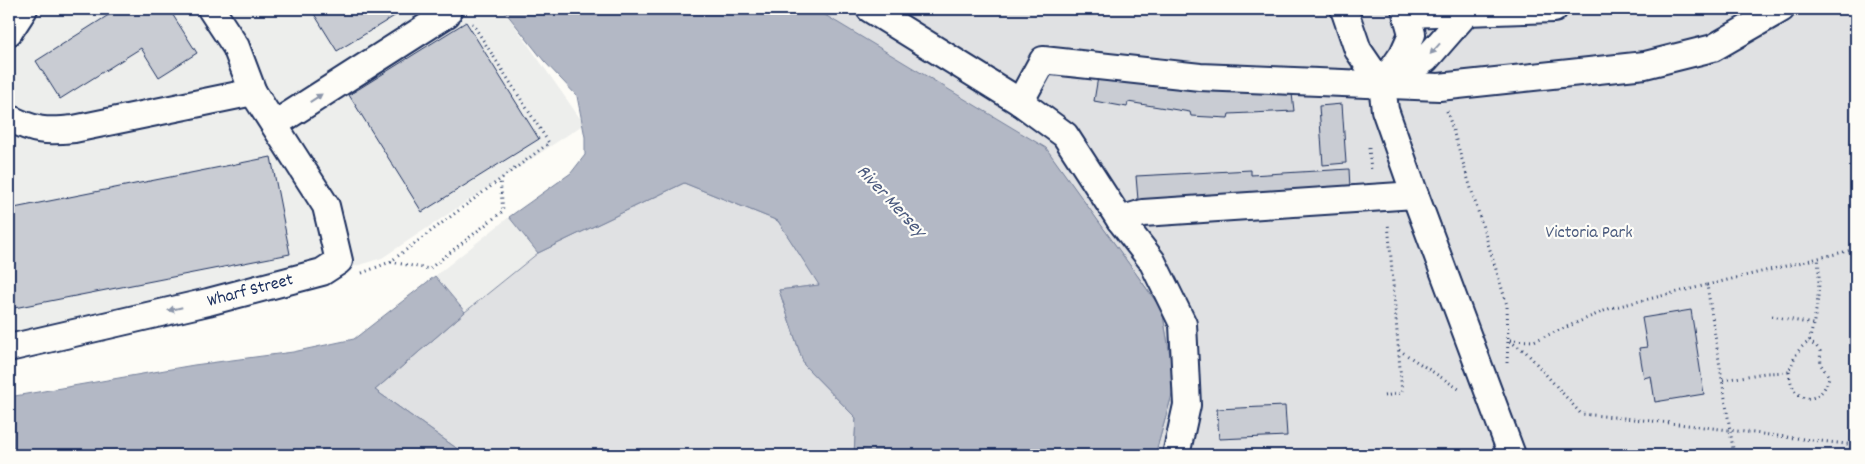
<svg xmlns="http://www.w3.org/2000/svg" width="1865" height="464" font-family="Dekko,sans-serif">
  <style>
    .built { fill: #edeeec }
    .green { fill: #e0e1e3; stroke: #7e88a0 }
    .water { fill: #b3b8c5; stroke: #76819c }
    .building { fill: #c9ccd3; stroke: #1b2f5e }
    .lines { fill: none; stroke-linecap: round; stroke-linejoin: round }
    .minor-casing { stroke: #1b2f5e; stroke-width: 30 }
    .path { stroke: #1b2f5e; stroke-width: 3; stroke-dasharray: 1 4; stroke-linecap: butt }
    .minor { stroke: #fdfcf7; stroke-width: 26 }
    .oneway { fill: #8c96aa }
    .labels { text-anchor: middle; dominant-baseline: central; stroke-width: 4.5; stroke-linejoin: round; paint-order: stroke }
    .park-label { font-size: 18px; fill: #4c5c7f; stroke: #fdfcf7 }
    .street-label { font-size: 18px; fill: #1b2f5e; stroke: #fdfcf7 }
    .water-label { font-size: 19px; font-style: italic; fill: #49587d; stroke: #fdfcf7 }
  </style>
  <rect width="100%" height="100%" fill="#fdfcf7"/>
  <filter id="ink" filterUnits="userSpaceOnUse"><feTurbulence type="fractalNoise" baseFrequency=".02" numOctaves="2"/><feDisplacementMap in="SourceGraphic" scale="10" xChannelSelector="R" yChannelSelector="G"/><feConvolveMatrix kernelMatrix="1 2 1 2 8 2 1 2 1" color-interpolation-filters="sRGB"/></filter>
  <g filter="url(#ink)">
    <path class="built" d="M 30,9 L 503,9 L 584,124 L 382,258 L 284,288 L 9,354 L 9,42 Z
      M 509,217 L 538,253 L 465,312 L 435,276 Z"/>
    <path class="green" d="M 809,9 L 1856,9 L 1856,455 L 1155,455 L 1175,384 L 1162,310 L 1046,149 Z
      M 684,183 L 778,221 L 820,285 L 779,290 L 804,365 L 856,418 L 854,455 L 466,455 L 375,390 L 465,312 L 538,253 Z"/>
    <path class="water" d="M 503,9 L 815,9 L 1046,148 L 1162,310 L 1175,384 L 1155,455 L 854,455 L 856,418 L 804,365 L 779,290 L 819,285 L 778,221 L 684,183 L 538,253 L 509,217 L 571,173 L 585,155 L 585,137 L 577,96 L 544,61 Z
      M 435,276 L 465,312 L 375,390 L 466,455 L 9,455 L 9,397 L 194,365 L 293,352 L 354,339 Z"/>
    <path class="building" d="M 118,9 L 169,9 L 197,53 L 159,77 L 141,48 L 60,99 L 36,61 Z
      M 311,9 L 406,9 L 337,51 Z
      M 466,22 L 539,139 L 422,212 L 349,95 Z
      M 1098,77 L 1291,85 L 1294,111 L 1229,114 L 1228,118 L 1191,116 L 1190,112 L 1128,102 L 1127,107 L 1094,101 Z
      M 1342,104 L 1346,163 L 1323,165 L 1319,106 Z
      M 271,157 L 290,254 L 9,309 L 9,209 Z
      M 1349,169 L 1350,188 L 1138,200 L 1136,176 L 1251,170 L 1251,175 Z
      M 1691,310 L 1704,394 L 1655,402 L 1651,376 L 1644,378 L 1639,348 L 1647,347 L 1642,318 Z
      M 1285,406 L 1287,436 L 1219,439 L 1217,409 Z"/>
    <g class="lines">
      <defs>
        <g id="minor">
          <path d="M 870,9 L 1020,102 L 1065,135 L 1120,220 L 1152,261 L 1183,324 L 1187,405 L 1176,455"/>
          <path d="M 1344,9 L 1358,50 L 1382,85 L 1385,110 L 1415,195 L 1512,455"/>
          <path d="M 1407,14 L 1554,9"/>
          <path d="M 9,32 L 24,9"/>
          <path d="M 1385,80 L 1403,54 L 1412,34 L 1405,9"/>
          <path d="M 1382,85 L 1426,59 L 1467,12"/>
          <path d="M 1020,102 L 1043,60 L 1200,77 L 1439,87 L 1645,65 L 1713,48 L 1781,9"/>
          <path d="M 9,118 C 34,131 46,132 74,129 L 253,92 L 236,47 L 211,9"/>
          <path d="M 275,124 L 447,14 L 443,9"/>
          <path d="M 1120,220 L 1143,213 L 1415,195"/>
          <path id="s1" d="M 9,348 L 208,302 L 322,272 L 339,261 L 326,206 L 253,92"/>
        </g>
      </defs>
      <use href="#minor" class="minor-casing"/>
      <path class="path" d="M 1447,111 L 1507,305 L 1508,340 L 1526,352 L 1581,414 C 1673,422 1764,435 1856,445
        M 1369,148 L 1371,171
        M 391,262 L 429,269 L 503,211 L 500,180
        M 362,273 L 390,262 L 549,143 L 472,23
        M 1707,285 L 1856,249
        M 1772,316 L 1813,324
        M 1399,350 L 1459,389
        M 1507,363 L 1508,340 L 1534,341 L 1611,308 L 1707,285 L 1734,455
        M 1789,372 C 1792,406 1822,406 1829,377 L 1821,365 L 1820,351 L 1816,346 L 1809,342
        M 1723,380 L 1765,373 L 1789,372 C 1794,359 1796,349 1809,342 C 1817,310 1821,290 1818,257
        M 1384,396 L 1402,393 L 1388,222
        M 1734,451 L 1746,455"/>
      <use href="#minor" class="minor"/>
    </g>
    <defs><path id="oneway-solid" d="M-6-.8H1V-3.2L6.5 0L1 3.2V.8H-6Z" transform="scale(1.25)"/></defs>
    <g class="oneway">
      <use href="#oneway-solid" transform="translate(1435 49) rotate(132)"/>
      <use href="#oneway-solid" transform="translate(316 98) rotate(-33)"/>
      <use href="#oneway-solid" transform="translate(175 309) rotate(167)"/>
    </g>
  </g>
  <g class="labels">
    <g class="park-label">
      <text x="1589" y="233">Victoria Park</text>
    </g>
    <g class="street-label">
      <text stroke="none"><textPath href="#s1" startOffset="248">Wharf Street</textPath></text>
    </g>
    <g class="water-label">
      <text transform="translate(890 202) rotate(47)">River Mersey</text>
    </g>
  </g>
  <rect width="1865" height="464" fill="none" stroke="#fdfcf7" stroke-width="30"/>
  <rect x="15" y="15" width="1835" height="434" fill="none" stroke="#1b2f5e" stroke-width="2" filter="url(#ink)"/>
</svg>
